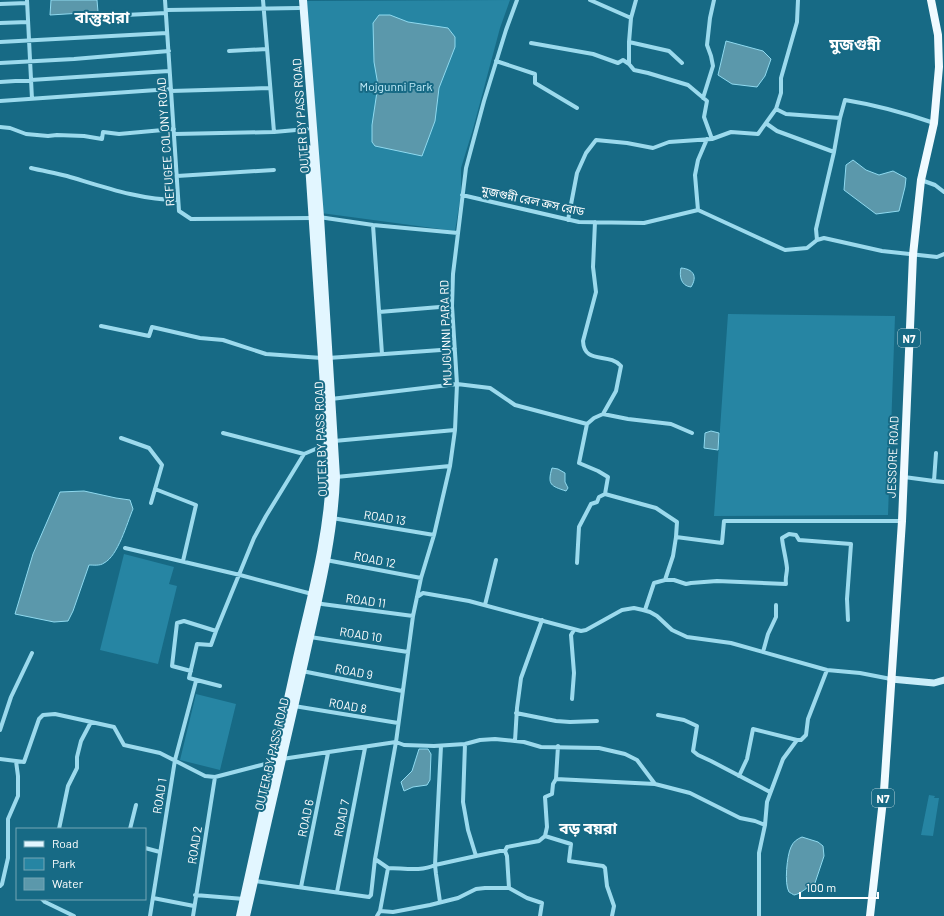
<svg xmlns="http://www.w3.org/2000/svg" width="944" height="916" font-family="Barlow,'Noto Sans Bengali',sans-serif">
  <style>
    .green { fill: #2685a3 }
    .water { fill: #5b98ab; stroke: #8fdaf0 }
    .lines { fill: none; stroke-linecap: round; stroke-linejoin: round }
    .minor { stroke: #9cdaed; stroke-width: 4 }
    .secondary { stroke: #c9edf9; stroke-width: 7 }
    .primary { stroke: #e2f6ff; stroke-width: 8 }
    .trunk { stroke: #f0faff; stroke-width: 8 }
    .labels { text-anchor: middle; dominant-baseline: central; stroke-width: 4; stroke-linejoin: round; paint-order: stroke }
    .shield { fill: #176a85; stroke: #b9d2da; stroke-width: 1 }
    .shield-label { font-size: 11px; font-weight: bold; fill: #fff }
    .park-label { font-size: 12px; fill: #c2edfa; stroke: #176a85 }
    .street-label { font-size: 12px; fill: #fff; stroke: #176a85 }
    .district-label { font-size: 16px; font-weight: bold; fill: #fff; stroke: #176a85 }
  </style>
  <rect width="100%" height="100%" fill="#176a85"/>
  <path class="green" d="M 510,0 L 500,28 L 473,129 L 461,168 L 461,194 L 455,231 L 321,213 L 304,1 Z
    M 728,314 L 895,316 L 888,515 L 714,516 Z
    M 124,554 L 174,567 L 169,584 L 177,586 L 158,664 L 100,650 Z
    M 196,694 L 236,704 L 220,770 L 180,760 Z
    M 929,795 L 935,796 L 934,798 L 939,798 L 933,836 L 921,835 Z"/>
  <path class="water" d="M 51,0 L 97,0 L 98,12 L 50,15 Z
    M 379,15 L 390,15 L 408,22 L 448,28 L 455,37 L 455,47 L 439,88 L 435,121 L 422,156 L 375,146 L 372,142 L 372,125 L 378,85 L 374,62 L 373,23 Z
    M 726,41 L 763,51 L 771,59 L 765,76 L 757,87 L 732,84 L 718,75 Z
    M 853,160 L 866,170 L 879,175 L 893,171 L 906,178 L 905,187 L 899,211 L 876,214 L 844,190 L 846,165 Z
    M 681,268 C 693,269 698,276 691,287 C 681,286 679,276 681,268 Z
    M 711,431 L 719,433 L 718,450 L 704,448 L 705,433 Z
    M 552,468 L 558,469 L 565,473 L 565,482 L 568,488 L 566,491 C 551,486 547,485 552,468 Z
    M 84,491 L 116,498 L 130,500 L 133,509 C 127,523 118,556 104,563 C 100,566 94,565 89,565 L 73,611 L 68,621 L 54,622 L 15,614 L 33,554 L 60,492 Z
    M 419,749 L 428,749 L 431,754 L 430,780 L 427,785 L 413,787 L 404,791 L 401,782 L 412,771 Z
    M 802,837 L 818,842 L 823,846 L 824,856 L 815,883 C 808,886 801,894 794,895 C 794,895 789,892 789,892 C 784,884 787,855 791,847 C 793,842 797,839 802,837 Z"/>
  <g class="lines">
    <path class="minor" d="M 27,0 L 32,99
      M 165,0 L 179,211 L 191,219 L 312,218
      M 263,0 L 274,132
      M 590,0 L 631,18 L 629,42 L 629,64
      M 0,4 L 27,3
      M 166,10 L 299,8
      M 105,16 L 166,13
      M 631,18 L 636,0
      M 0,23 L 28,22
      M 0,42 L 167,33
      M 629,42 L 669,51 L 682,63
      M 531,43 L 593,54 L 618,63 L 623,60 L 629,64 L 634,70 L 648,73 L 688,85 L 707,101 L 704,117 L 712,139
      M 229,51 L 267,49
      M 496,61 L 535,74 L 535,83 L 577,108
      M 0,63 L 74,59 L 169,51
      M 0,82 L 169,71
      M 171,91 L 269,88
      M 703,98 L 713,66 L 711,56 L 707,45 L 710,18 L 714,0
      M 0,101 L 171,89
      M 776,109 L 786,114 L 840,118
      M 767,124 L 777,131 L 834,152 L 840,118 L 845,100 C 876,105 905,113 934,123
      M 0,127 L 10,128 L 26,134 L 48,136 L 57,135 L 84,136 L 102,139 L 103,132 L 119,134 L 174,129
      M 175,134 L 274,132 L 307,129
      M 31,168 C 43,171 56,173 67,176 C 104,187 140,200 178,200
      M 177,176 L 274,170
      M 921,180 L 935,185 L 944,192
      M 462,195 L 579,222 L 644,223 L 698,210 L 785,250 L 807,248 L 817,240 L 824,238 L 882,251 L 937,257 L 944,254
      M 698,210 L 695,175 L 698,160 L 707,139
      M 319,217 L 373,225 L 458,233
      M 568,220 L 577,173 L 586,153 L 596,140 L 627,143 L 653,148 L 669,142 L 712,139 L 731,132 L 758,134 L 776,109 L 781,93 L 781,78 L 797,22 L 798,0
      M 595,222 L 593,267 L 596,292 L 583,341 C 584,365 609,352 621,366 L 616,391 L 603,414
      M 373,225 L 382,354
      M 817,240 L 816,229 L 834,152
      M 379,312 L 452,306
      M 101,326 L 149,336 L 152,327 L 200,338 L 223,340 L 266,354 L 322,358
      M 328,358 L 455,349
      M 331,399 L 457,384 L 490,388 L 515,405 L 587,424 L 579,463 L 598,471 L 608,477 L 605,494 L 656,508 L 677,522 L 676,537 L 722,543 L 724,521 L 902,521
      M 587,424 L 594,418 L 603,414 L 628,419 L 671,424 L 692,433
      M 223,433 L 304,454 L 334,441 L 455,430
      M 121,438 L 149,448 L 162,465 L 151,503
      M 336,477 L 450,466
      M 904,477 L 934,481 L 936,453
      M 934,481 L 944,482
      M 155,489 L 196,505 L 183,561
      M 332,518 L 434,535
      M 676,537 L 673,556 L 665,580 L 674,580 L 686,584 L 691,583 L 717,581 L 786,584 C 785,576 787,575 787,568 C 786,558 783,548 782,538 L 789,534 L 796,535 L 799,540 L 851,544 L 847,599 L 848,620
      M 125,548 L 240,575 L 312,594
      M 326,560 L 421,578
      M 577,563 L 579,527 L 591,504 L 597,502 L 599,497 L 605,494
      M 417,597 L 423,593 L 469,601 L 581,631 L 586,630 L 622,610 L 634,608 L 643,610 L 650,612 L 657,616 L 672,630 L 687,637 L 731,643 L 827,670 L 860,673 L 891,679
      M 317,602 L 322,604 L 413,616
      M 485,605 L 496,560
      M 645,610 L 654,583 L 665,580
      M 216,631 L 211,645 L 197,644 L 189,678 L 220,686
      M 310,637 L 408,652
      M 763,652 L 768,634 L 776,617 L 776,605
      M 191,671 L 172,666 L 177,623 L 184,621 L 216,631 L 254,538 L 266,516 L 304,454
      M 302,671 L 402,691
      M 572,699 L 574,673 L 571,635 L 574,630
      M 294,706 L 398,723
      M 516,713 L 556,721 L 570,722 L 597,721
      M 658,715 L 684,720 L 697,726 L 693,751 L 698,755 L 711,761 L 770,792
      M 0,730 L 11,697 L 32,653
      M 515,741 L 517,708 L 521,678 L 542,620
      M 465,744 L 463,802 L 468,830 L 476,856 L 500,851 L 505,851 L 507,856 L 509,888
      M 0,759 L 24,762 L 39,719 L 43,715 L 55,714 L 114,727 L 124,745 L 160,753 L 205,776 L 215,777 L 273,762
      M 282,759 L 396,742 L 404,745 L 434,746 L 465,744 L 480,740 L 495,739 L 524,742 L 541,747 L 599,748 L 625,754 L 637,760 L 655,784 L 690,793 L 740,818 L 755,821 L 765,825
      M 739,776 L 747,759 L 753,729 L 797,740
      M 556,779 L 655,784
      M 59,829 L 68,786 L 77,768 L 77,757 L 81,741 L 91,722
      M 130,829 L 136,805
      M 545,836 L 571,844 L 569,861 L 603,866 L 605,868 L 607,886 L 614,906 L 612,916
      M 145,848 L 160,852
      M 505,851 L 507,847 L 539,841 L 545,836 L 547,827 L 545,797 L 552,794 L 553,784 L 556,779 L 558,746
      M 375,859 L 388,868 L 380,911 L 377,916
      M 388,868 C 403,868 421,872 435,865 L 476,856
      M 255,881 L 369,897 L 371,895 L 375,859 L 396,742 L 413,616 L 421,578 L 434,535 L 450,466 L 455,430 L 457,384 L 452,306 L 453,274 L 466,168 L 484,101 L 506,30 L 517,0
      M 0,886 L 2,884 L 8,858 L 8,819 L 18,796 L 18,776 L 16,761
      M 301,887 L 328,753
      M 337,892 L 365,748
      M 195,895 L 244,899
      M 153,898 L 194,906
      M 42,899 L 45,902 L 74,916
      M 440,902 L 436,874 L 435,865 L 441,746
      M 380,911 L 393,912 L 430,905 L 458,898 L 476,889 L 485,888 L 509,888 L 527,898 L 542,903 L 540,916
      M 150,916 L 175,760 L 196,681
      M 193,916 L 215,777
      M 759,916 L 759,853 L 765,825 L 767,802 L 783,759 L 797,740 L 801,740 L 806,735 L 808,719 L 827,670"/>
    <path class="secondary" d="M 891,679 L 934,683 L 944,680"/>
    <path class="primary" d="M 240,916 C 258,833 276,750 295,667 C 309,604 328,540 330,476 L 308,149
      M 246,916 C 266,830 285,745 305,659 C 318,599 334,538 336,477 L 320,217 L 303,0"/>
    <path class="trunk" d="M 870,916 L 884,791 L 902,521 L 913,255 L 921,180 L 934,123 L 939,67 L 938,35 L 931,0"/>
  </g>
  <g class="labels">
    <g class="shield">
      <rect x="898" y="329" width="22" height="18" rx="3"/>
      <rect x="872" y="789" width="22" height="18" rx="3"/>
    </g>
    <g class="shield-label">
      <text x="909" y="338">N7</text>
      <text x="883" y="798">N7</text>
    </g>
    <g class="park-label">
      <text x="396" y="86">Mojgunni Park</text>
    </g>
    <g class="street-label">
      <text transform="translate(300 116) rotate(-94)">OUTER BY PASS ROAD</text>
      <text transform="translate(165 142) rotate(-94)">REFUGEE COLONY ROAD</text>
      <text transform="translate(533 200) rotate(12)">মুজগুন্নী রেল ক্রস রোড</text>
      <text transform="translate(445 333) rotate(-92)">MUJGUNNI PARA RD</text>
      <text transform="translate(320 439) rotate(-92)">OUTER BY PASS ROAD</text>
      <text transform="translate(892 457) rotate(-88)">JESSORE ROAD</text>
      <text transform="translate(385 517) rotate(9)">ROAD 13</text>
      <text transform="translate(375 559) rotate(11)">ROAD 12</text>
      <text transform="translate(366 600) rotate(8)">ROAD 11</text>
      <text transform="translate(361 634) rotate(9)">ROAD 10</text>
      <text transform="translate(354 671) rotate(11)">ROAD 9</text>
      <text transform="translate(348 705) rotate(10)">ROAD 8</text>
      <text transform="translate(271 754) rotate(-77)">OUTER BY PASS ROAD</text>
      <text transform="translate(159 796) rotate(-81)">ROAD 1</text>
      <text transform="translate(305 818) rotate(-78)">ROAD 6</text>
      <text transform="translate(341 818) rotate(-79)">ROAD 7</text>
      <text transform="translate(194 845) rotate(-81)">ROAD 2</text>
    </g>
    <g class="district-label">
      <text x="102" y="16">বাস্তুহারা</text>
      <text x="855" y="43">মুজগুন্নী</text>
      <text x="588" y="827">বড় বয়রা</text>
    </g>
  </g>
  <rect x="16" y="828" width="130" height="72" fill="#176a85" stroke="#74a6b6"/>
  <rect x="24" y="841" width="20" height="6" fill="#e2f6ff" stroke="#74a6b6"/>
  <text x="52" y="848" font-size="12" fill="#ffffff">Road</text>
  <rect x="24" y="858" width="20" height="12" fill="#2685a3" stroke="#74a6b6"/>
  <text x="52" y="868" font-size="12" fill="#ffffff">Park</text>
  <rect x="24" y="878" width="20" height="12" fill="#5b98ab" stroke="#74a6b6"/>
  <text x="52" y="888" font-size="12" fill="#ffffff">Water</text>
  <path d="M800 892v6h78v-6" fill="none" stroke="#ffffff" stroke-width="2"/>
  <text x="806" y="892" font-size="12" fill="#ffffff" stroke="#176a85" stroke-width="3" paint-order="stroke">100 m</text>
</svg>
